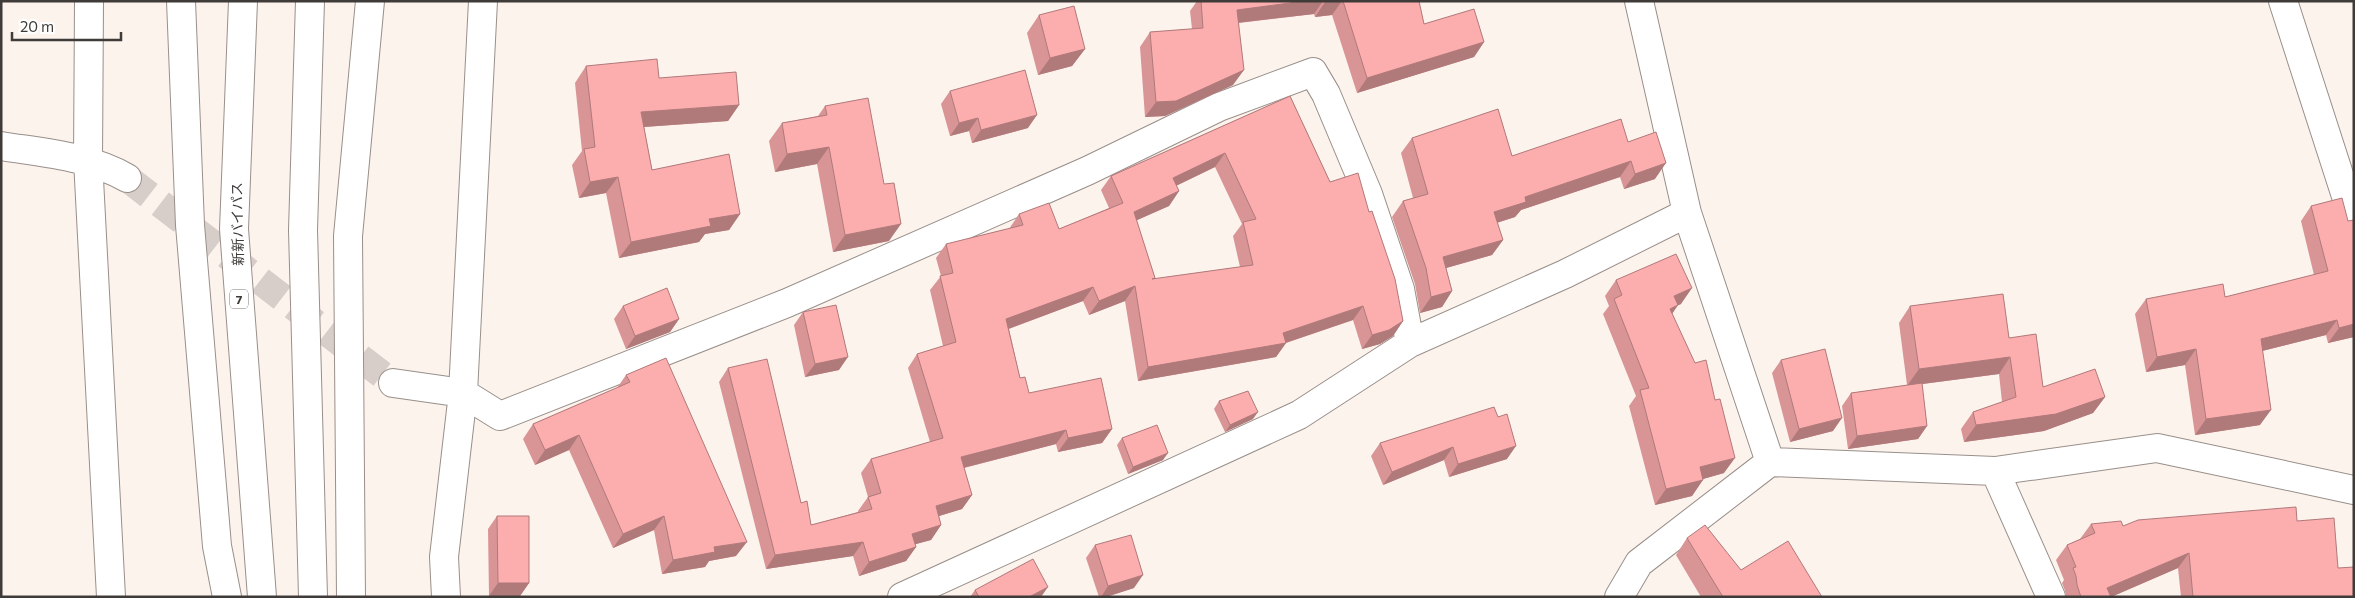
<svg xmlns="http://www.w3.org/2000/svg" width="2355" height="598" font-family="Commissioner,'Noto Sans JP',sans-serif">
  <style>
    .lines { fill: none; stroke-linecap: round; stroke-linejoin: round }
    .street-tunnel { stroke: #d7cec9; stroke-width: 28; stroke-dasharray: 28 14; stroke-linecap: butt }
    .street-casing { stroke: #998f8a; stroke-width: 30 }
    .highway-casing { stroke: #998f8a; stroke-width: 30 }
    .street { stroke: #fff; stroke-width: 28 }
    .highway { stroke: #fff; stroke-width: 28 }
    .wall { fill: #d99596; fill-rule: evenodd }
    .shaded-wall { fill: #b0797a }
    .building { fill: #fcadae; stroke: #b0797a; fill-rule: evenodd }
    .labels { text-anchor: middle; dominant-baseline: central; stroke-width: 4.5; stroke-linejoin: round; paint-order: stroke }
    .shield { fill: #fff; stroke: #797674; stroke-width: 1 }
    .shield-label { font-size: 12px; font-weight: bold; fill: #3f3b39 }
    .street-label { font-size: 14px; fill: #3f3b39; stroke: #fff }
  </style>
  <rect width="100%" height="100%" fill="#fdf3ed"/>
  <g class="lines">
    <path class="street-tunnel" d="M 127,178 L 393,383"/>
    <defs>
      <path id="street" d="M 89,1 L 88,160 L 111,597
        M 1639,1 L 1687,213 L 1770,462
        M 2283,1 L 2354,221
        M 1,146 C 44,153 89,156 127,178
        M 393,383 L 463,393 L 500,416 L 787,303 L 1087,171 L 1219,107 L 1313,72 L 1326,94 L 1368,194 L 1400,289 L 1410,343
        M 1995,471 L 2051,597
        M 446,597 L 444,557 L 463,393 L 483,1
        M 902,597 L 1299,415 L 1410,343 L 1565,274 L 1687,213
        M 1619,597 L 1639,563 L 1770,462 L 1995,471 L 2157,448 L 2354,490"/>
      <path id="highway" d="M 181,1 L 190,225 L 217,546 L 227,597
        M 243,1 L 234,229 L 262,597
        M 310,1 L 303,230 L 313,597
        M 351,597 L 348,236 L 370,1"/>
    </defs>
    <use href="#street" class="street-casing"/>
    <use href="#highway" class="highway-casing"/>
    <use href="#street" class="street"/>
    <use href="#highway" class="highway"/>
  </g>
  <path class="wall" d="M 1197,1 L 1419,1 L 1424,24 L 1484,42 L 1474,57 L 1357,93 L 1332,15 L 1315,17 L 1314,14 L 1239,23 L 1233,85 L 1165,116 L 1145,117 L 1140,47 L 1150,32 L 1192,29 L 1190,11 Z
    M 1039,15 L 1085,49 L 1072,66 L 1038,75 L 1027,33 Z
    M 586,66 L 659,78 L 739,105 L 728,121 L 644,127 L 652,170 L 740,214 L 729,230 L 705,234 L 699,242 L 619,258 L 606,193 L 579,198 L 572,165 L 582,151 L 575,83 Z
    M 950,91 L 1028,128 L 972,143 L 969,131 L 950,136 L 941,104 Z
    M 1290,96 L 1330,182 L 1369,212 L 1403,321 L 1393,336 L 1380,344 L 1362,349 L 1353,320 L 1286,343 L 1276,357 L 1138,381 L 1125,301 L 1089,315 L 1083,301 L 1009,329 L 1020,378 L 1029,393 L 1112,429 L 1102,443 L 1058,452 L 1056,444 L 964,468 L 972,495 L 962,509 L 939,516 L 941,525 L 931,540 L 915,544 L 916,547 L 906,561 L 859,576 L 853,556 L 766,569 L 719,382 L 728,368 L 801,503 L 811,525 L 858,512 L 858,511 L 868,497 L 861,473 L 871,459 L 930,442 L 908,368 L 917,354 L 943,346 L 930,290 L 941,276 L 936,258 L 946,244 L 1009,229 L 1019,214 L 1059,229 L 1109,208 L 1101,190 L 1111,176 ZM 1215,167 L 1242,224 L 1233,236 L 1240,267 L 1155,279 L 1155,278 L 1136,220 L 1169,206 L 1179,191 L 1176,186 Z
    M 825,106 L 889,241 L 833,252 L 817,164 L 775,172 L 769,141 L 782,123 L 818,116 Z
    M 1412,138 L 1512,156 L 1628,142 L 1655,179 L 1624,189 L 1620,177 L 1521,210 L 1515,217 L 1497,223 L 1503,240 L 1492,255 L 1446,268 L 1452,291 L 1442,307 L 1420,313 L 1415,284 L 1392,217 L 1403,201 L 1413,198 L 1401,153 Z
    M 2311,206 L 2348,221 L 2354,220 L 2354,337 L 2328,343 L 2326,335 L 2262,351 L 2260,425 L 2195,435 L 2185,365 L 2146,372 L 2135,314 L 2146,299 L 2225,297 L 2314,275 L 2301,221 Z
    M 1616,280 L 1681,304 L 1678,305 L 1672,314 L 1724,473 L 1703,479 L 1692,496 L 1655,505 L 1629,406 L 1636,396 L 1603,314 L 1609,306 L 1605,296 Z
    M 623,306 L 679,319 L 670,332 L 626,349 L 614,319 Z
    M 1910,306 L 2009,338 L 2043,387 L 2105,397 L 2093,413 L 2044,431 L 1964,442 L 1961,429 L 1973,412 L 2002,402 L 1999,374 L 1922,384 L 1927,426 L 1918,439 L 1848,449 L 1842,406 L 1851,393 L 1907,385 L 1899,323 Z
    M 803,312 L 839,370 L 805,377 L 794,325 Z
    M 1781,360 L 1833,431 L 1790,442 L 1772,373 Z
    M 626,375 L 736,556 L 709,561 L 705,567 L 662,574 L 654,530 L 613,548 L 569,450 L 535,465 L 523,439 L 533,424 L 617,388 Z
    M 1219,401 L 1253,419 L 1225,432 L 1214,409 Z
    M 1498,417 L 1507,459 L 1449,477 L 1444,460 L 1383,485 L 1371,456 L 1380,443 Z
    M 1122,438 L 1163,460 L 1128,474 L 1117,445 Z
    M 497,516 L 529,583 L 520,596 L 489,596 L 488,529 Z
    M 2297,521 L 2338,568 L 2354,597 L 2181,597 L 2178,568 L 2111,597 L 2066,597 L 2065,591 L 2062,583 L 2064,580 L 2056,560 L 2067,545 L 2080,539 L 2091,524 L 2123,526 Z
    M 1687,538 L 1741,570 L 1822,597 L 1701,597 L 1676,555 Z
    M 1095,545 L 1134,588 L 1106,597 L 1099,597 L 1086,558 Z
    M 975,590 L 1041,597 L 970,597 Z"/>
  <path class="shaded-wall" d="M 1305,1 L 1323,1 L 1314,14 L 1227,24 L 1237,10 Z
    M 1333,1 L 1342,1 L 1332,15 L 1315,17 L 1325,2 Z
    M 1484,42 L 1474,57 L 1357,93 L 1367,78 Z
    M 1085,49 L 1072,66 L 1038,75 L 1050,58 Z
    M 1244,70 L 1233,85 L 1165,116 L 1145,117 L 1156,102 Z
    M 739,105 L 728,121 L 629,128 L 641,112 Z
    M 1037,115 L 1028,128 L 972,143 L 981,130 Z
    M 978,118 L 969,131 L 950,136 L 959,123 Z
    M 829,147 L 817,164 L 775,172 L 787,154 Z
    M 1225,153 L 1215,167 L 1163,192 L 1173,178 Z
    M 1631,161 L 1620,177 L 1521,210 L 1515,217 L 1483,227 L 1494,212 L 1525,197 Z
    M 1666,163 L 1655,179 L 1624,189 L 1635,174 Z
    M 618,177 L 606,193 L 579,198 L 590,182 Z
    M 1179,191 L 1169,206 L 1124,226 L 1134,212 Z
    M 740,214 L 729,230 L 705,234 L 699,242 L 619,258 L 631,242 L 709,219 Z
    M 901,224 L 889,241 L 833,252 L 845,235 Z
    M 1503,240 L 1492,255 L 1432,272 L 1443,257 Z
    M 1135,286 L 1125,301 L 1089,315 L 1099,301 Z
    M 1093,287 L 1083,301 L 997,333 L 1006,319 Z
    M 1692,288 L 1681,304 L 1663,312 L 1674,296 Z
    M 1452,291 L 1442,307 L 1420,313 L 1431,297 Z
    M 1678,305 L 1667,321 L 1670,309 Z
    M 1363,306 L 1353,320 L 1285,343 L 1286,343 L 1276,357 L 1138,381 L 1148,367 L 1283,333 Z
    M 679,319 L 670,332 L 626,349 L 635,336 Z
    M 2337,320 L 2326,335 L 2250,354 L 2261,339 Z
    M 1403,321 L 1393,336 L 1380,344 L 1362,349 L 1372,335 Z
    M 2354,324 L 2354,337 L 2328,343 L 2339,328 Z
    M 2196,349 L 2185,365 L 2146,372 L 2157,357 Z
    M 848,357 L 839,370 L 805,377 L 815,364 Z
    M 2010,357 L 1999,374 L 1907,386 L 1919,369 Z
    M 2105,397 L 2093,413 L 2044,431 L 1964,442 L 1976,425 Z
    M 2271,410 L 2260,425 L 2195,435 L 2206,419 Z
    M 1258,412 L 1253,419 L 1225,432 L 1230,425 Z
    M 1842,418 L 1833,431 L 1790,442 L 1799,429 Z
    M 1927,426 L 1918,439 L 1848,449 L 1857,436 Z
    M 1112,429 L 1102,443 L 1058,452 L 1068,438 Z
    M 1066,430 L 1056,444 L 951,471 L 961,457 Z
    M 579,435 L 569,450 L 535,465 L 545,450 Z
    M 1516,446 L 1507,459 L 1449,477 L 1458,464 Z
    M 1453,447 L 1444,460 L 1383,485 L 1392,472 Z
    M 1168,453 L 1163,460 L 1128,474 L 1133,467 Z
    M 1735,458 L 1724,473 L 1689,483 L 1700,467 Z
    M 1703,480 L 1692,496 L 1655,505 L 1666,489 Z
    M 972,495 L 962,509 L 926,520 L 936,506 Z
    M 664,516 L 654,530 L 613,548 L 623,534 Z
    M 941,525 L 931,540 L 902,548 L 912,534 Z
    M 747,542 L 736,556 L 709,561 L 705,567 L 662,574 L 673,560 L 714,547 Z
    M 863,542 L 853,556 L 766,569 L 775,555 Z
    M 916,547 L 906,561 L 859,576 L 869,562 Z
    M 2189,553 L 2178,568 L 2111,597 L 2107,588 Z
    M 1143,575 L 1134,588 L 1106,597 L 1101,597 L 1108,586 Z
    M 498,583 L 529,583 L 520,596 L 489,596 Z
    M 1048,587 L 1041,597 L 1029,597 Z"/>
  <path class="building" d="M 1201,1 L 1305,1 L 1237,10 L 1244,70 L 1176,101 L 1156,102 L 1150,32 L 1203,28 Z
    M 1343,1 L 1419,1 L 1424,24 L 1474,9 L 1484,42 L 1367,78 Z
    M 1074,6 L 1085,49 L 1050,58 L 1039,15 Z
    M 657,59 L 659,78 L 736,72 L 739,105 L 641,112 L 652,170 L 729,154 L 740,214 L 709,219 L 711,226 L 631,242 L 618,177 L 590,182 L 584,149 L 595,147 L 586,66 Z
    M 1025,70 L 1037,115 L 981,130 L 978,118 L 959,123 L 950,91 Z
    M 1290,96 L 1330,182 L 1358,173 L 1369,212 L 1372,211 L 1395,279 L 1403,321 L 1389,330 L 1372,335 L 1363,306 L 1283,333 L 1286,343 L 1148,367 L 1135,286 L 1099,301 L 1093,287 L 1006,319 L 1020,378 L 1025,377 L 1029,393 L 1101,378 L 1112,429 L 1068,438 L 1066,430 L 961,457 L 972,495 L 936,506 L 941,525 L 912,534 L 916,547 L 869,562 L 863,542 L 775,555 L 728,368 L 767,359 L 801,503 L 807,501 L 811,525 L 872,509 L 868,497 L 881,493 L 871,459 L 943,438 L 917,354 L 956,342 L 940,276 L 953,273 L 946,244 L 1023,225 L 1019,214 L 1049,203 L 1059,229 L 1123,203 L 1111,176 ZM 1225,153 L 1256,219 L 1243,222 L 1253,265 L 1152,279 L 1155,278 L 1134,212 L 1179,191 L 1173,178 Z
    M 868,98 L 884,184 L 894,183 L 901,224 L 845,235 L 829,147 L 787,154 L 782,123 L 827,115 L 825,106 Z
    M 1498,109 L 1512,156 L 1621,119 L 1628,142 L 1656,132 L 1666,163 L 1635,174 L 1631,161 L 1525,197 L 1526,202 L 1494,212 L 1503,240 L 1443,257 L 1452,291 L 1431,297 L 1426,268 L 1403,201 L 1428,194 L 1412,138 Z
    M 2342,198 L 2348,221 L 2354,220 L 2354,324 L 2339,328 L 2337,320 L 2261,339 L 2271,410 L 2206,419 L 2196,349 L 2157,357 L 2146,299 L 2223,284 L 2225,297 L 2328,271 L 2311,206 Z
    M 1676,254 L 1692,288 L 1674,296 L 1678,305 L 1670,309 L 1695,363 L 1706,360 L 1715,400 L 1720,399 L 1735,458 L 1700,467 L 1703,480 L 1666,489 L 1640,390 L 1649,388 L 1614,299 L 1622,295 L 1616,280 Z
    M 667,288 L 679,319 L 635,336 L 623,306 Z
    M 2003,294 L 2009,338 L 2036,334 L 2043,387 L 2095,369 L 2105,397 L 2056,414 L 1976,425 L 1973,412 L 2016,397 L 2010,357 L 1919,369 L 1910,306 Z
    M 836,305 L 848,357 L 815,364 L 803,312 Z
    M 1825,349 L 1842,418 L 1799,429 L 1781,360 Z
    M 666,358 L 747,542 L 714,547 L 715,552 L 673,560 L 664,516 L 623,534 L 579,435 L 545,450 L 533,424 L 630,382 L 626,375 Z
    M 1922,383 L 1927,426 L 1857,436 L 1851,393 Z
    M 1248,391 L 1258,412 L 1230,425 L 1219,401 Z
    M 1494,407 L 1498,417 L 1507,414 L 1516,446 L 1458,464 L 1453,447 L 1392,472 L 1380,443 Z
    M 1157,425 L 1168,453 L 1133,467 L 1122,438 Z
    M 2296,507 L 2297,521 L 2334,518 L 2338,568 L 2354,567 L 2354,597 L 2193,597 L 2189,553 L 2107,588 L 2111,597 L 2081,597 L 2077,585 L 2076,576 L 2073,568 L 2076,567 L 2067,545 L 2095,533 L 2091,524 L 2121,521 L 2123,526 L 2138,520 Z
    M 497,516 L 529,516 L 529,583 L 498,583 Z
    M 1705,525 L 1741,570 L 1788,541 L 1822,597 L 1723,597 L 1687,538 Z
    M 1131,535 L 1143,575 L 1108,586 L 1095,545 Z
    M 1033,559 L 1048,587 L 1029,597 L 979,597 L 975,590 Z"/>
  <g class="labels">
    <rect class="shield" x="230" y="289.5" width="18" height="19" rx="4"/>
    <g class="shield-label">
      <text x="239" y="299">7</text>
    </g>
    <g class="street-label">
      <text transform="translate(237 224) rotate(-91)">新新バイパス</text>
    </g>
  </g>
  <rect width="2355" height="598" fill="none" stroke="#3f3b39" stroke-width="5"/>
  <path d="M12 32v8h109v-8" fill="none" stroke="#3f3b39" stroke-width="2.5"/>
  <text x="20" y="32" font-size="15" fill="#3f3b39" stroke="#ffffff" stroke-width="4" paint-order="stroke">20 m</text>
</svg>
